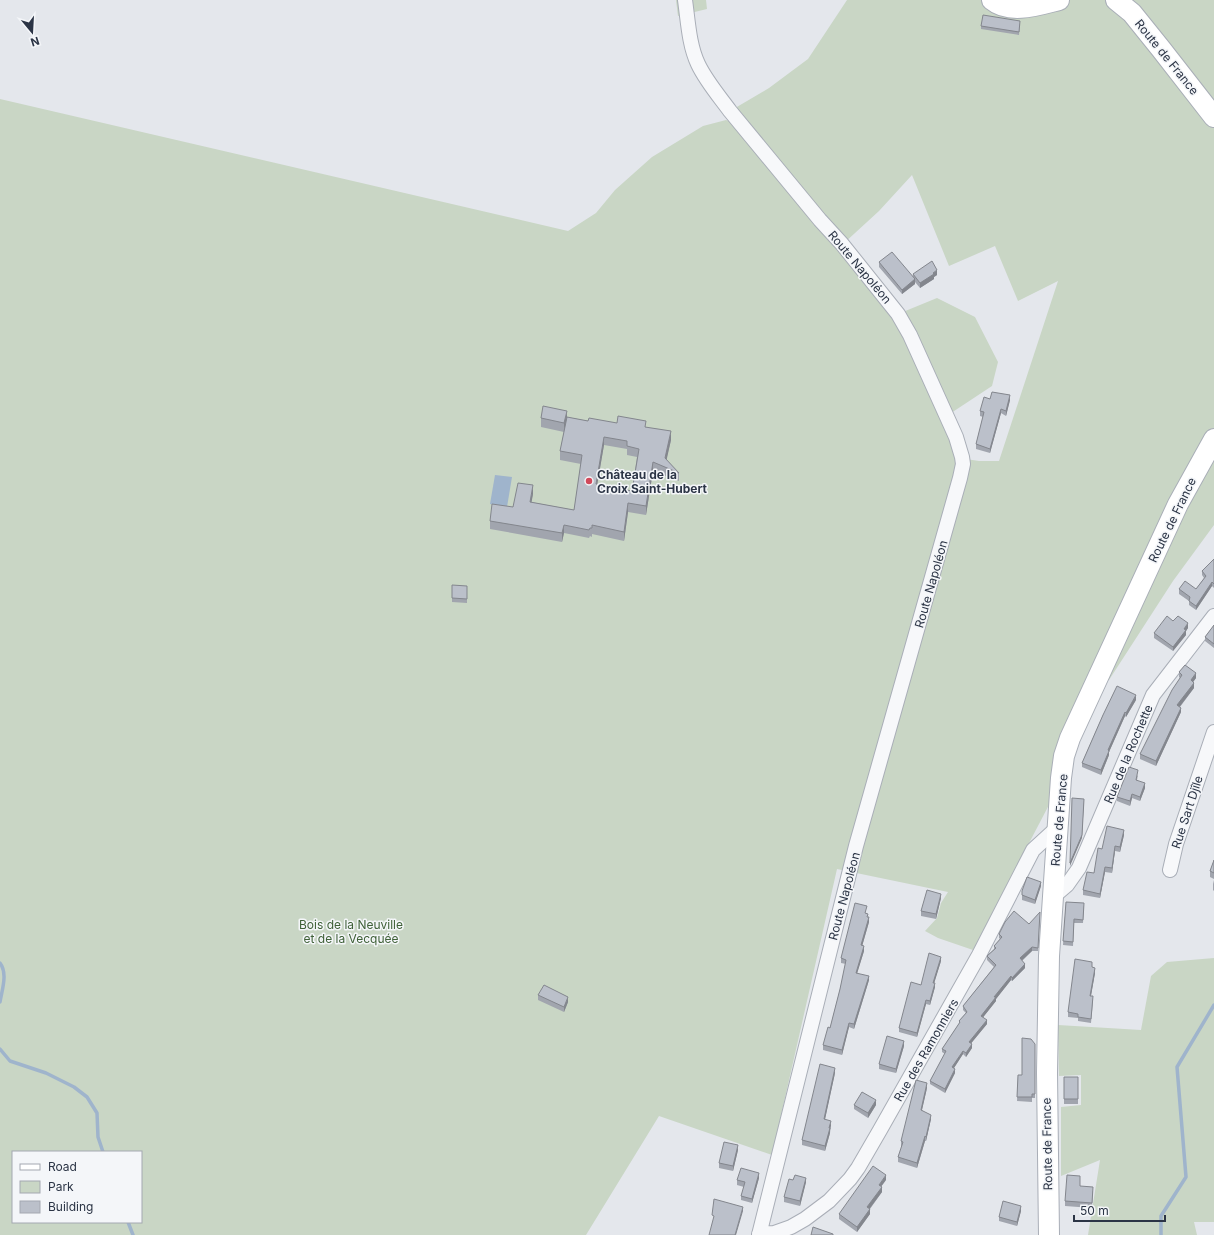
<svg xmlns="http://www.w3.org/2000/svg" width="1214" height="1235" font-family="Inter,sans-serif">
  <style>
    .green { fill: #c9d6c5; fill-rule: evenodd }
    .water { fill: #9fb4cc }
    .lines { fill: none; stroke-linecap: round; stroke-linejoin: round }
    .stream { stroke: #9fb4cc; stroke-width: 3.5 }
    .minor-casing { stroke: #a9aeb7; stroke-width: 16 }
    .secondary-casing { stroke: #a9aeb7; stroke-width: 22 }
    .minor { stroke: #f7f8fa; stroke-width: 14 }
    .secondary { stroke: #fff; stroke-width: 20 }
    .wall { fill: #a1a5ae; fill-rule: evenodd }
    .shaded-wall { fill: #83868d }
    .building { fill: #bbc0ca; stroke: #83868d; fill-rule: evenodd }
    .poi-dot { fill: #d1495b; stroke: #f4f6f9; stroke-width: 1.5 }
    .labels { text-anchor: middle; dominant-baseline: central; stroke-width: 3; stroke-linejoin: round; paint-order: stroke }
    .street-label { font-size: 12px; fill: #2b3445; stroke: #f4f6f9 }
    .poi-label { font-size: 12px; font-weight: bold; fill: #2b3445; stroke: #f4f6f9; text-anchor: start }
    .park-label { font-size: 12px; fill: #3f6138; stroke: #f4f6f9 }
  </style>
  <rect width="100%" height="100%" fill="#e4e7ec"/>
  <path class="green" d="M 676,0 L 706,0 L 707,9 L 678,16 Z
    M 847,0 L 1214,0 L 1214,525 L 1173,581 L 1109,680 L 1092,672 L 1050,803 L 973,950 L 938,938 L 925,931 L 937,918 L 941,903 L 948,892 L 837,869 L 772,1155 L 659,1116 L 586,1235 L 0,1235 L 0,99 L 568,231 L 596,213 L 615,190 L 652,157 L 703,126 L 726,120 L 734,123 L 730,111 L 769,88 L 808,59 ZM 912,175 L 949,266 L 995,246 L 1018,301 L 1058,281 L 999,461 L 979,461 L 959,458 L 942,419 L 992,386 L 998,362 L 975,317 L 937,298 L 898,314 L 843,244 L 879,211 ZM 13,1152 L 141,1152 L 141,1222 L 13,1222 Z
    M 1214,958 L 1214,1222 L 1194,1222 L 1197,1235 L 1088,1235 L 1100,1160 L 1061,1176 L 1061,1107 L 1081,1105 L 1081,1075 L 1059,1076 L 1058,1025 L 1141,1030 L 1151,976 L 1167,962 Z"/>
  <path class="water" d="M 495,475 L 512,477 L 507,507 L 490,504 Z"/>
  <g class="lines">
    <path class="stream" d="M 0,963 C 8,973 2,990 0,1002
      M 0,1049 L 10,1061 L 46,1073 L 74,1087 L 87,1097 L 97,1113 L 98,1137 L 103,1152
      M 128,1222 L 133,1235
      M 1161,1235 L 1161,1216 L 1186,1177 L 1177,1067 L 1214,1005"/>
    <defs>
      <path id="minor" d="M 685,0 C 688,21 689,45 698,64 C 706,81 719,96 730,111 L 820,220 L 842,244 L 898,314 L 910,335 L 956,437 L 962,457 L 963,464 L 960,478 L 856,846 L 759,1235
        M 1170,870 L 1176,844 L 1214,732
        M 1053,897 L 1067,885 L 1079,868 L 1153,695 L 1214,616
        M 759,1234 L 774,1233 L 791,1227 L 805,1219 L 829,1201 L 850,1179 L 858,1168 L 880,1130 L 979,955 L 1033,850 L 1057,828"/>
      <path id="secondary" d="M 992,0 C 1010,15 1039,5 1059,0
        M 1116,0 L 1132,13 L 1161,49 L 1214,117
        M 1049,1235 L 1047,1073 L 1049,956 L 1061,778 L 1064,756 L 1070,738 L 1178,504 L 1214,439"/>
    </defs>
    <use href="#minor" class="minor-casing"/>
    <use href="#secondary" class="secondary-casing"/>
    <use href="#minor" class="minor"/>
    <use href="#secondary" class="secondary"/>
  </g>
  <path class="wall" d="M 1020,24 L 1019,35 L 981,29 L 981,26 Z
    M 879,262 L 913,276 L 913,274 L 937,275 L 934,277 L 934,279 L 920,288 L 915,282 L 915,284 L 902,294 L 879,267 Z
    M 990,399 L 1010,400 L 1006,416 L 1001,413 L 990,453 L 976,449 L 976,444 L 983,417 L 980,416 L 980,411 Z
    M 567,417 L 588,421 L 646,427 L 671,440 L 666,460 L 679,473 L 679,481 L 653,471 L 646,515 L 628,512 L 624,541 L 592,534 L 592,537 L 590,536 L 589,538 L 564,533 L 562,542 L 490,529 L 490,521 L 533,494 L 531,502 L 574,510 L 581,464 L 560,460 L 560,451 L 564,432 L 541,427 L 541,418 ZM 604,445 L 627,449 L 627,455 L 637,457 L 632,491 L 597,484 Z
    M 1214,559 L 1214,588 L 1212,586 L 1196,610 L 1189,605 L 1189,601 L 1179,594 L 1179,589 L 1196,589 L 1204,578 L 1202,575 L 1202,571 Z
    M 467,591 L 467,603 L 452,602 L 452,598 Z
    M 1173,621 L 1188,628 L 1186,631 L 1186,635 L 1173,651 L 1154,638 L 1154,633 Z
    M 1214,625 L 1214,648 L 1205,641 L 1205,637 Z
    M 1179,672 L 1196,678 L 1193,682 L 1194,688 L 1180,707 L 1181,712 L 1156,766 L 1140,759 L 1140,754 L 1180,678 L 1179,677 Z
    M 1136,700 L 1126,717 L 1125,716 L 1109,752 L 1109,755 L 1101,775 L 1082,767 L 1082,763 L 1103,715 Z
    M 1138,775 L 1137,780 L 1145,788 L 1140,801 L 1132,798 L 1130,806 L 1117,801 L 1117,797 Z
    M 1124,835 L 1120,852 L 1115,851 L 1112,873 L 1105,872 L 1100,898 L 1083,895 L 1083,890 L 1094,873 L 1102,849 Z
    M 1214,860 L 1214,879 L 1210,877 L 1210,871 Z
    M 1214,880 L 1214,891 L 1213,890 L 1213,884 Z
    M 1041,886 L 1035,904 L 1022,900 L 1022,891 Z
    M 941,898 L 936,919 L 921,916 L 921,911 Z
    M 1066,902 L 1084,906 L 1083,923 L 1074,923 L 1073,946 L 1063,945 Z
    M 867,911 L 866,913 L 869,922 L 862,946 L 864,951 L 857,973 L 869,980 L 854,1029 L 849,1027 L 842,1055 L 823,1050 L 823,1045 L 830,1028 L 840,989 L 846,964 L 841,963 L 841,958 Z
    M 1040,915 L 1038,951 L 1032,951 L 1022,961 L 1025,968 L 1012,981 L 1011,980 L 996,999 L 996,1001 L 983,1017 L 987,1024 L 971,1043 L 972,1048 L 966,1057 L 963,1054 L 954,1068 L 955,1073 L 945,1093 L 930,1084 L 930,1081 L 945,1054 L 942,1052 L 942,1049 L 959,1024 L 959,1021 L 966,1013 L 963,1010 L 963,1006 L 994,967 L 987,960 L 987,956 L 994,949 L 994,946 L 1000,939 L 999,938 L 999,934 L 1029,924 Z
    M 941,961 L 934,983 L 935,987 L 930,1005 L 926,1004 L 917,1037 L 899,1032 L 899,1028 L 921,985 Z
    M 1092,967 L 1095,973 L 1091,996 L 1093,1001 L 1091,1023 L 1078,1021 L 1078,1018 L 1068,1017 L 1068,1012 Z
    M 538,995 L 568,1002 L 564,1012 L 538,1000 Z
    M 1035,1044 L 1035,1098 L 1032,1098 L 1032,1102 L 1017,1101 L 1018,1075 L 1022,1075 Z
    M 904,1046 L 896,1073 L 879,1069 L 879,1064 Z
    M 835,1073 L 825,1119 L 831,1125 L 830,1133 L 825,1151 L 802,1145 L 802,1140 Z
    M 1064,1077 L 1078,1077 L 1078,1104 L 1064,1104 Z
    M 927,1088 L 922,1110 L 931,1119 L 926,1141 L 925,1141 L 917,1168 L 898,1162 L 898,1157 L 902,1146 L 901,1146 L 901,1141 Z
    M 854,1105 L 876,1105 L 868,1118 L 854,1109 Z
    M 738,1150 L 733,1171 L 719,1168 L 719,1163 Z
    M 759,1178 L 752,1203 L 741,1200 L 741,1196 L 744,1187 L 737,1185 L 737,1180 Z
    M 793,1180 L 806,1182 L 800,1206 L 784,1202 L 784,1197 Z
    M 886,1180 L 881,1187 L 882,1192 L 870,1209 L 870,1214 L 857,1232 L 839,1219 L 839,1214 Z
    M 1093,1191 L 1092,1208 L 1065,1206 L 1065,1201 Z
    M 1021,1211 L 1017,1226 L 999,1221 L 999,1217 Z"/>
  <path class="shaded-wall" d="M 937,270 L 937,275 L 934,277 L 934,279 L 920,288 L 920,283 L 933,273 Z
    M 915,279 L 915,284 L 902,294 L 902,290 Z
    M 1010,395 L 1010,400 L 1006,416 L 1006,411 Z
    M 1001,409 L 1001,413 L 990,453 L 990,449 Z
    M 567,411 L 567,421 L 564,432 L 564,423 Z
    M 671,431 L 671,440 L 665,467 L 665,458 Z
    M 604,437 L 604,445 L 596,492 L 596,484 Z
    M 653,462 L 653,471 L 646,515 L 646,506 Z
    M 533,485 L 533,494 L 530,511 L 530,502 Z
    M 628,503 L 628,512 L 624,541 L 624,532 Z
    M 564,525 L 564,533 L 562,542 L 562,533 Z
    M 1212,582 L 1212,586 L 1196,610 L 1196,606 Z
    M 1188,623 L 1188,628 L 1186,631 L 1186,635 L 1173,651 L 1173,647 Z
    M 1196,673 L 1196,678 L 1191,685 L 1191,680 Z
    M 1194,683 L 1194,688 L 1177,710 L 1177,705 Z
    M 1136,695 L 1136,700 L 1126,717 L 1126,713 Z
    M 1181,708 L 1181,712 L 1156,766 L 1156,761 Z
    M 1125,712 L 1125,716 L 1109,752 L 1109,755 L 1101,775 L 1101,770 L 1108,750 Z
    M 1145,783 L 1145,788 L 1140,801 L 1140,797 Z
    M 1132,794 L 1132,798 L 1130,806 L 1130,801 Z
    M 1084,799 L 1082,838 L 1070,866 L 1070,863 Z
    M 1124,830 L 1124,835 L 1120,852 L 1120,847 Z
    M 1115,846 L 1115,851 L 1112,873 L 1112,868 Z
    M 1105,867 L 1105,872 L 1100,898 L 1100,894 Z
    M 1041,882 L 1041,886 L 1035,904 L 1035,900 Z
    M 941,894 L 941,898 L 936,919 L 936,914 Z
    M 869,917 L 869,922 L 861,950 L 861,945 Z
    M 864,946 L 864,951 L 856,977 L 856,973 Z
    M 1032,947 L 1032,951 L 1020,962 L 1020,958 Z
    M 941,957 L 941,961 L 933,987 L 933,983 Z
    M 1025,964 L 1025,968 L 1012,981 L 1012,978 Z
    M 1095,968 L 1095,973 L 1090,1001 L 1090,996 Z
    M 869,976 L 869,980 L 854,1029 L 854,1024 Z
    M 1011,976 L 1011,980 L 996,999 L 996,1001 L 981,1020 L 981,1016 L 994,997 Z
    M 935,983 L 935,987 L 930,1005 L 930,1001 Z
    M 568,997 L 568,1002 L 564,1012 L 564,1007 Z
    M 926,1000 L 926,1004 L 917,1037 L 917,1033 Z
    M 987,1020 L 987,1024 L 969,1046 L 969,1042 Z
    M 849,1023 L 849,1027 L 842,1055 L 842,1050 Z
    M 904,1041 L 904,1046 L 896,1073 L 896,1069 Z
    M 972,1044 L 972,1048 L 966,1057 L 966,1053 Z
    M 963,1051 L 963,1054 L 952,1071 L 952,1067 Z
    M 835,1068 L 835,1073 L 824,1124 L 824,1119 Z
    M 955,1069 L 955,1073 L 945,1093 L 945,1089 Z
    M 927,1083 L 927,1088 L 921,1114 L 921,1110 Z
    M 876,1100 L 876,1105 L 868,1118 L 868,1113 Z
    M 931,1115 L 931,1119 L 926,1141 L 926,1137 Z
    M 831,1121 L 831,1125 L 830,1130 L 830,1128 L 830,1133 L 825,1151 L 825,1146 Z
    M 925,1136 L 925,1141 L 917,1168 L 917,1163 Z
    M 738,1145 L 738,1150 L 733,1171 L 733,1166 Z
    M 759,1173 L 759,1178 L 752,1203 L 752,1199 Z
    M 886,1175 L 886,1180 L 879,1189 L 879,1185 Z
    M 806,1178 L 806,1182 L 800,1206 L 800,1201 Z
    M 882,1187 L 882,1192 L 867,1212 L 867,1207 Z
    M 1021,1206 L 1021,1211 L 1017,1226 L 1017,1222 Z
    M 743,1207 L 743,1211 L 736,1235 L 735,1235 Z
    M 870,1209 L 870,1214 L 857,1232 L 857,1227 Z"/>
  <path class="building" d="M 983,15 L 1020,21 L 1019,32 L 981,26 Z
    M 892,252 L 915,279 L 902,290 L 879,262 Z
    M 932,261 L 937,270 L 933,273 L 934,274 L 920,283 L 913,274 Z
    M 992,392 L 1010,395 L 1006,411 L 1001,409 L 990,449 L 976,444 L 984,412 L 980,411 L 984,397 L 990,399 Z
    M 543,406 L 567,411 L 564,423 L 541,418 Z
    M 618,416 L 646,421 L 645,427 L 671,431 L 665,458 L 679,473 L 653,462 L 646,506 L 628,503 L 624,532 L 592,525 L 592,528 L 590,528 L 589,530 L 564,525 L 562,533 L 490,521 L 492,504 L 513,507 L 518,483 L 533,485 L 530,502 L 574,510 L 582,455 L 560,451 L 567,417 L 588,421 L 589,418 L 617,423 ZM 604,437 L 627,441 L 627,446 L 639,449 L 632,491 L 596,484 Z
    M 1214,559 L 1214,584 L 1212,582 L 1196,606 L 1189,601 L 1190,597 L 1179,589 L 1185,581 L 1196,589 L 1206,576 L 1202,571 Z
    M 452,585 L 467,586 L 467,599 L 452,598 Z
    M 1167,616 L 1173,621 L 1178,616 L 1188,623 L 1184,629 L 1186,630 L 1173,647 L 1154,633 Z
    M 1214,625 L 1214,644 L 1205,637 Z
    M 1185,665 L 1196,673 L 1191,680 L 1194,683 L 1177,705 L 1181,708 L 1156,761 L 1140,754 L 1172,690 L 1182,675 L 1179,672 Z
    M 1117,686 L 1136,695 L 1126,713 L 1125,712 L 1108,750 L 1109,751 L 1101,770 L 1082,763 L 1103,715 Z
    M 1129,767 L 1138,770 L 1136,780 L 1145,783 L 1140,797 L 1132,794 L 1130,801 L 1117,797 Z
    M 1072,798 L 1084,799 L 1082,835 L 1070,863 Z
    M 1107,826 L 1124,830 L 1120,847 L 1115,846 L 1112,868 L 1105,867 L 1100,894 L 1083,890 L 1087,872 L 1094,873 L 1098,848 L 1102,849 Z
    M 1214,860 L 1214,873 L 1210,871 Z
    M 1027,877 L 1041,882 L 1035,900 L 1022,895 L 1022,891 Z
    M 927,890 L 941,894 L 936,914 L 921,911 Z
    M 1066,902 L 1084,903 L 1083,920 L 1074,919 L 1073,942 L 1063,941 Z
    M 855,903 L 867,906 L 865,913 L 868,914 L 867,917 L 869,917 L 861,945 L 864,946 L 856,973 L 869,976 L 854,1024 L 849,1023 L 842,1050 L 823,1045 L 828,1027 L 830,1028 L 840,989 L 846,960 L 841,958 Z
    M 1014,911 L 1029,924 L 1040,912 L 1038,948 L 1032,947 L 1020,958 L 1025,964 L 1012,978 L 1011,976 L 994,997 L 996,997 L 981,1016 L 987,1020 L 969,1042 L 972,1044 L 966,1053 L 963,1051 L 952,1067 L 955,1069 L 945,1089 L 930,1081 L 946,1051 L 942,1049 L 960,1022 L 959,1021 L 967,1012 L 963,1006 L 996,965 L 987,956 L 996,948 L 994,946 L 1002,937 L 999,934 L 1005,922 Z
    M 929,953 L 941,957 L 933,983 L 935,983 L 930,1001 L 926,1000 L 917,1033 L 899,1028 L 911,982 L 921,985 Z
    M 1075,959 L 1092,962 L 1092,967 L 1095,968 L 1090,996 L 1093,996 L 1091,1019 L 1078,1017 L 1078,1014 L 1068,1012 Z
    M 544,985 L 568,997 L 564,1007 L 538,995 Z
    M 887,1036 L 904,1041 L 896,1069 L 879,1064 Z
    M 1022,1038 L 1031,1039 L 1035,1044 L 1035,1094 L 1032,1094 L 1032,1097 L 1017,1097 L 1018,1075 L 1022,1075 Z
    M 820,1064 L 835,1068 L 824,1119 L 831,1121 L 829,1128 L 830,1128 L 825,1146 L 802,1140 Z
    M 1064,1077 L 1078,1077 L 1078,1099 L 1064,1099 Z
    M 916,1080 L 927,1083 L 921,1110 L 931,1115 L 926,1137 L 925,1136 L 917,1163 L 898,1157 L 903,1142 L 901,1141 Z
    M 862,1092 L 876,1100 L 868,1113 L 854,1105 Z
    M 724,1142 L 738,1145 L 733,1166 L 719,1163 Z
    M 873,1166 L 886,1175 L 879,1185 L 882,1187 L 867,1207 L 870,1209 L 857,1227 L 839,1214 Z
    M 741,1168 L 759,1173 L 752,1199 L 741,1196 L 745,1182 L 737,1180 Z
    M 795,1175 L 806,1178 L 800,1201 L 784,1197 L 789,1179 L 793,1180 Z
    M 1067,1175 L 1080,1176 L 1080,1186 L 1093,1187 L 1092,1203 L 1065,1201 Z
    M 714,1199 L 743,1207 L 735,1235 L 709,1235 L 714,1216 L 712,1215 Z
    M 1003,1201 L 1021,1206 L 1017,1222 L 999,1217 Z
    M 813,1227 L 833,1234 L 833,1235 L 811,1235 Z"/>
  <circle class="poi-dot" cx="589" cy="481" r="4"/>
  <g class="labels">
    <g class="street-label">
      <text transform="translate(1167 57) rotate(51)">Route de France</text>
      <text transform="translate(860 267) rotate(50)">Route Napoléon</text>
      <text transform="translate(1172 520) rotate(-64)">Route de France</text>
      <text transform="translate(931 584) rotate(-74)">Route Napoléon</text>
      <text transform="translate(1128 754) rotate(-67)">Rue de la Rochette</text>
      <text transform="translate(1187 812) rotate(-72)">Rue Sart Djîle</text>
      <text transform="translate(1059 820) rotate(-85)">Route de France</text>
      <text transform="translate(844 896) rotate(-75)">Route Napoléon</text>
      <text transform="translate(926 1050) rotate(-60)">Rue des Ramonniers</text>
      <text transform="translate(1047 1144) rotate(-91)">Route de France</text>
    </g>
    <g class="poi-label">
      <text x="597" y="474">Château de la<tspan x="597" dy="14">Croix Saint-Hubert</tspan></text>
    </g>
    <g class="park-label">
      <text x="351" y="924">Bois de la Neuville<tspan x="351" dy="14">et de la Vecquée</tspan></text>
    </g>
  </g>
  <rect x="12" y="1151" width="130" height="72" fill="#f4f6f9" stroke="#a4a8b1"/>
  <rect x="20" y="1164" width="20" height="6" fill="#ffffff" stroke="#a4a8b1"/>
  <text x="48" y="1171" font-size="12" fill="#2b3445">Road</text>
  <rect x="20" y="1181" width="20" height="12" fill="#c9d6c5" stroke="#a4a8b1"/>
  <text x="48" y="1191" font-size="12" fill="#2b3445">Park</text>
  <rect x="20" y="1201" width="20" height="12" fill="#bbc0ca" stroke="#a4a8b1"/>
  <text x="48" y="1211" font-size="12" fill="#2b3445">Building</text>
  <g transform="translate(32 32) rotate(162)" stroke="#f4f6f9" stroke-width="3" paint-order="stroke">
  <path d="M0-3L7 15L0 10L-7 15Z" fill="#2b3445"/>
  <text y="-6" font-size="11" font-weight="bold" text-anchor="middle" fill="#2b3445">N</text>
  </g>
  <path d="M1074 1215v6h91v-6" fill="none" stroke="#2b3445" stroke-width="2"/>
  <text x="1080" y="1215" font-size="12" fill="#2b3445" stroke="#f4f6f9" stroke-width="3" paint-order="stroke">50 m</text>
</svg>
